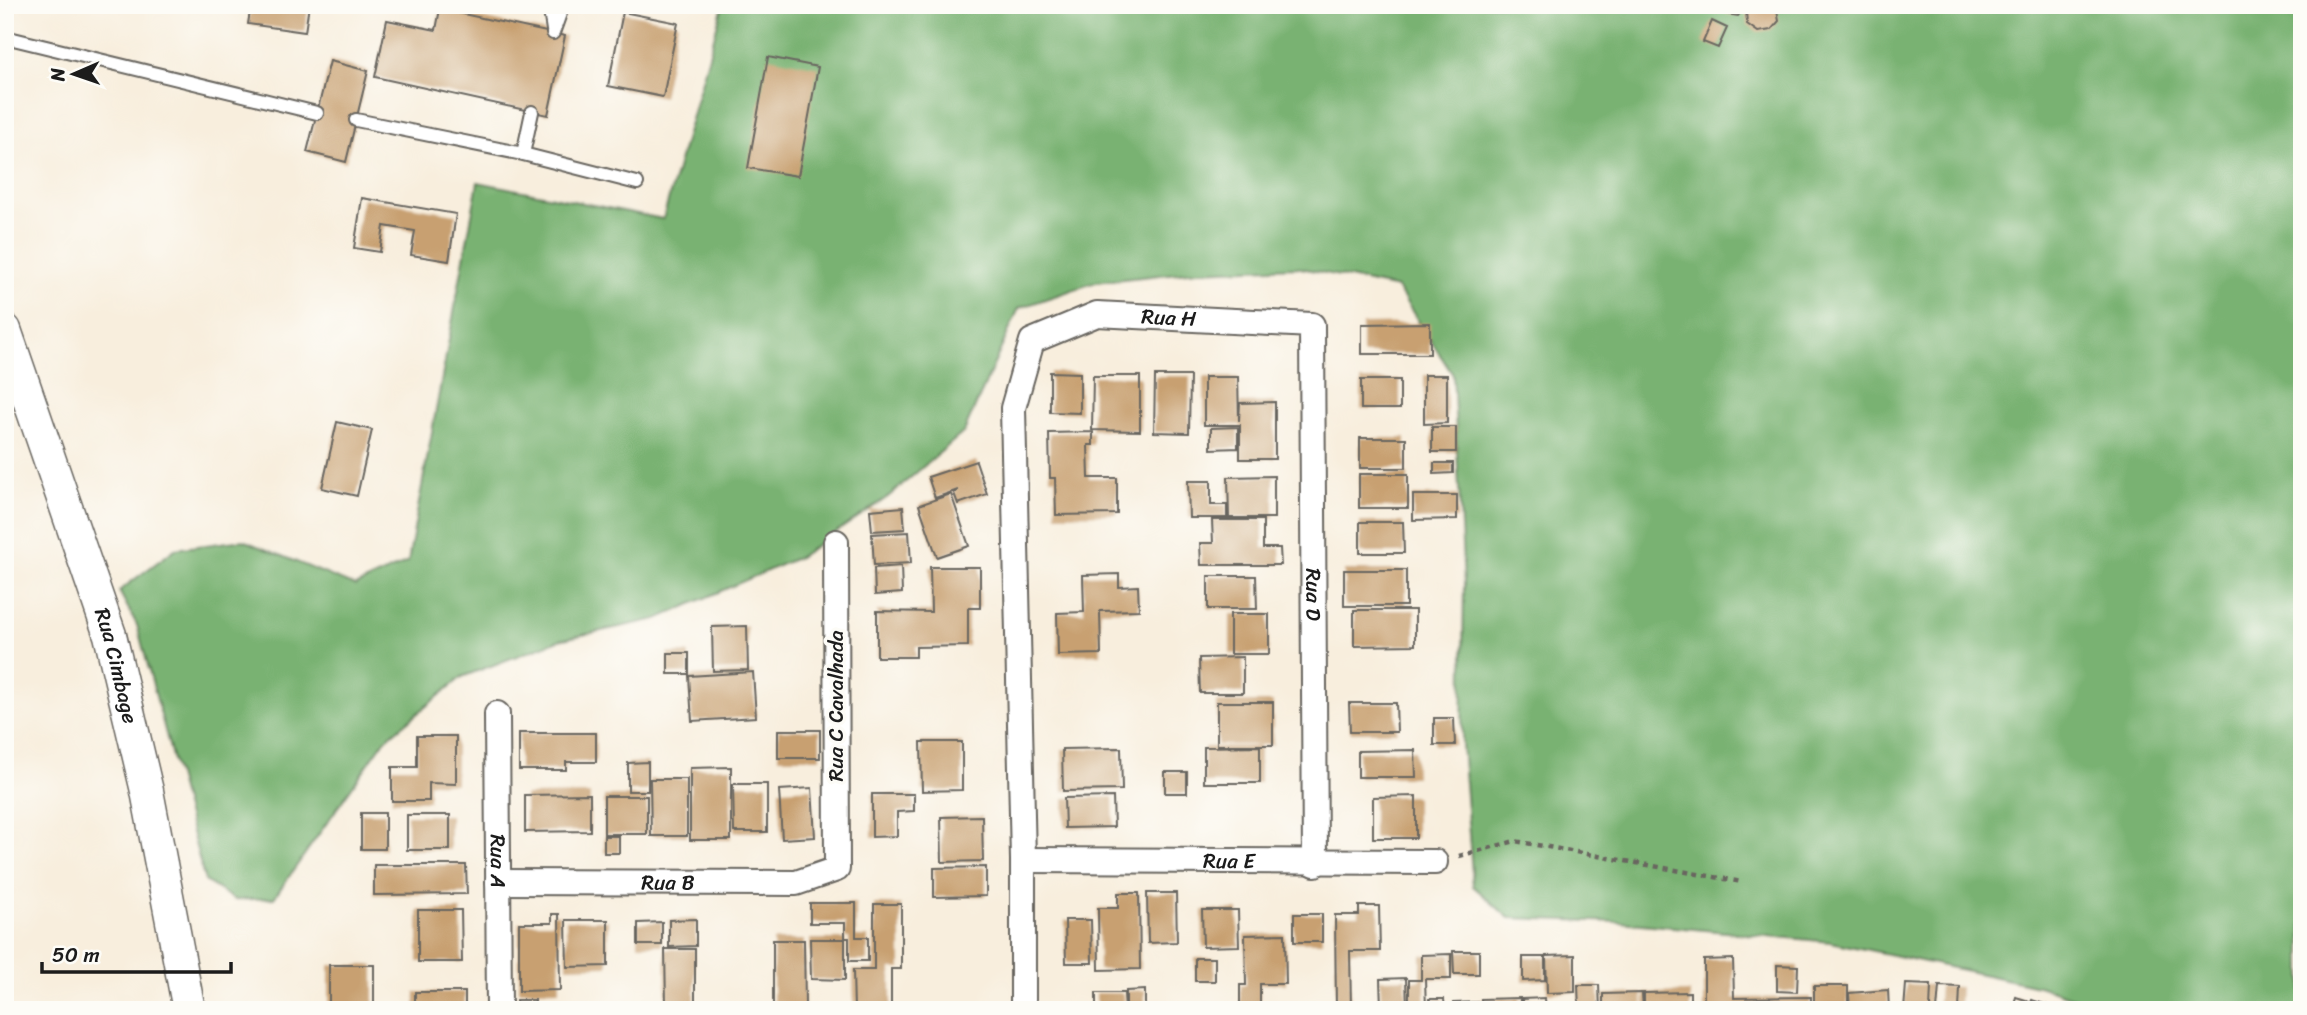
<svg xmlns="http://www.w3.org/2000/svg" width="2307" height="1015" font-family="Sriracha,sans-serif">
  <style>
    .forest { fill: #79b272; stroke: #4a6747; stroke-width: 2 }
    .building { fill: #c8a071 }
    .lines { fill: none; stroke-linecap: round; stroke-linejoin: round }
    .service-casing { stroke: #696660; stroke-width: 16 }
    .minor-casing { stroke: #696660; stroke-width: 28 }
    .tertiary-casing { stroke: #696660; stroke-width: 35 }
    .path { stroke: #696660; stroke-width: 4.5; stroke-dasharray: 5 5; stroke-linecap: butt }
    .service { stroke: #fff; stroke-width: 12 }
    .minor { stroke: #fff; stroke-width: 24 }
    .tertiary { stroke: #fff; stroke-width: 32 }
    .labels { text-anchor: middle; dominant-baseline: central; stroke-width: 7; stroke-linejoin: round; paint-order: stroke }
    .street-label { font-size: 21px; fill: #1c1c1c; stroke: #fdfcf7 }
  </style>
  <rect width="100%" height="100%" fill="#fdfcf7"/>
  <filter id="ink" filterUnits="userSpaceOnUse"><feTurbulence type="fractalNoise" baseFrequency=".0143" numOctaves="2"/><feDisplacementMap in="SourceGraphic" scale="14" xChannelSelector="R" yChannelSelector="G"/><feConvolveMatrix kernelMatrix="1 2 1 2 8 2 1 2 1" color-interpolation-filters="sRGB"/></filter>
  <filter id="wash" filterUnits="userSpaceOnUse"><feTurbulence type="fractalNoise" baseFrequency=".00686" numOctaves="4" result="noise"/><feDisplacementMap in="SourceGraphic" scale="28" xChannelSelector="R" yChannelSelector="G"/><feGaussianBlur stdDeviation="1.57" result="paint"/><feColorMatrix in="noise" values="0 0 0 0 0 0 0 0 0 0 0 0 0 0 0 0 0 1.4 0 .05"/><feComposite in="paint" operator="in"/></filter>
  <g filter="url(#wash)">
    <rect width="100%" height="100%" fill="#f8eedd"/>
    <path class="forest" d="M 723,5 L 2302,5 L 2302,1010 L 2112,1010 L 2038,986 L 1831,942 L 1620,922 L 1509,918 L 1473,886 L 1462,745 L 1464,583 L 1453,375 L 1397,288 L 1296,267 L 1197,271 L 1096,282 L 1019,308 L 964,432 L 888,497 L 799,557 L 657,619 L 559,640 L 462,677 L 385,740 L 274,898 L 235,900 L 205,881 L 137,625 L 119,591 L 175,549 L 243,540 L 355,586 L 408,562 L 478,182 L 663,219 Z"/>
    <g id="blocks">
      <path class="building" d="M 251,5 L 309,5 L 305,32 L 248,24 Z
        M 1721,5 L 1747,5 L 1738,16 L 1727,14 Z
        M 1750,5 L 1776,5 L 1779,21 L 1771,30 L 1758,32 L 1747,24 L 1746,10 Z
        M 440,9 L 565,36 L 548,115 L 375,77 L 387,20 L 436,30 Z
        M 623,12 L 678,23 L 663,97 L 608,86 Z
        M 1712,21 L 1727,28 L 1718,48 L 1703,42 Z
        M 768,57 L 818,67 L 798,176 L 748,168 Z
        M 330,61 L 368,71 L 346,162 L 307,152 Z
        M 362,198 L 456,214 L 449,261 L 411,255 L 415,231 L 384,226 L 380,252 L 354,248 Z
        M 1430,323 L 1430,354 L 1362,354 L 1362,324 Z
        M 1050,372 L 1080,373 L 1080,413 L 1050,412 Z
        M 1424,375 L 1447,375 L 1447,423 L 1424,424 Z
        M 1093,376 L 1140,376 L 1140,431 L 1092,430 Z
        M 1155,376 L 1190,376 L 1189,433 L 1154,432 Z
        M 1204,377 L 1238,377 L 1239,421 L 1240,403 L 1275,402 L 1275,459 L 1240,459 L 1240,425 L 1204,425 Z
        M 1361,380 L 1400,380 L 1400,409 L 1361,409 Z
        M 337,422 L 372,430 L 357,496 L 322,488 Z
        M 1238,427 L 1238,448 L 1211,449 L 1211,428 Z
        M 1432,427 L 1456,427 L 1456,452 L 1432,452 Z
        M 1093,432 L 1093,445 L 1088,445 L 1089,478 L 1117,478 L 1117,514 L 1056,515 L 1055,478 L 1050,478 L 1049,433 Z
        M 1360,438 L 1406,438 L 1406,468 L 1360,468 Z
        M 976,461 L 987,494 L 958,504 L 954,493 L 958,490 L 935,498 L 928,477 Z
        M 1434,463 L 1453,463 L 1453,473 L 1434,474 Z
        M 1359,474 L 1408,474 L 1408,508 L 1359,508 Z
        M 1274,476 L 1274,518 L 1229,518 L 1228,477 Z
        M 1188,481 L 1211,481 L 1211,505 L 1227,505 L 1227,518 L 1189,518 Z
        M 951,494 L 969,546 L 937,557 L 919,505 Z
        M 1413,495 L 1457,495 L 1457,519 L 1413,520 Z
        M 903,507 L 905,529 L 872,531 L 870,510 Z
        M 1212,520 L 1263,520 L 1263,548 L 1280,548 L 1281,565 L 1201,565 L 1200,543 L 1213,543 Z
        M 1360,522 L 1403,522 L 1404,553 L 1360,553 Z
        M 909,532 L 911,563 L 874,565 L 872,534 Z
        M 901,566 L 902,593 L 875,595 L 874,568 Z
        M 930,567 L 980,567 L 980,608 L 968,608 L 968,646 L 916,647 L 916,657 L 877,657 L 877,611 L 931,612 Z
        M 1344,570 L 1406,570 L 1406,606 L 1344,606 Z
        M 1119,574 L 1119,587 L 1138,586 L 1139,610 L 1100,611 L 1101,654 L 1058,655 L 1057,613 L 1084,612 L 1083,575 Z
        M 1208,576 L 1256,576 L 1257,609 L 1208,609 Z
        M 1354,610 L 1415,610 L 1415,645 L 1354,646 Z
        M 1230,614 L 1269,614 L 1269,654 L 1230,654 Z
        M 747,626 L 748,670 L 713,671 L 712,627 Z
        M 668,653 L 689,653 L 689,674 L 668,674 Z
        M 1243,657 L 1243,693 L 1200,693 L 1199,658 Z
        M 753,672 L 756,717 L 692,721 L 689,676 Z
        M 1217,702 L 1273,702 L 1273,745 L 1217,745 Z
        M 1349,703 L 1396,703 L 1397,732 L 1350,732 Z
        M 1434,718 L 1454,718 L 1455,745 L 1434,745 Z
        M 778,730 L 820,730 L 820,758 L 778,758 Z
        M 519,733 L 596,733 L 596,762 L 566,762 L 566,770 L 519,770 Z
        M 417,736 L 456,736 L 456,784 L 429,783 L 429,801 L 392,801 L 392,767 L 417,767 Z
        M 921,742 L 962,742 L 962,790 L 922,791 Z
        M 1260,746 L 1260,783 L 1204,783 L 1204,747 Z
        M 1121,748 L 1122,790 L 1063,791 L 1062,749 Z
        M 1415,750 L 1416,777 L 1358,777 L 1358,751 Z
        M 648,762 L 648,791 L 628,791 L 628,763 Z
        M 731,767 L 731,840 L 690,840 L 690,768 Z
        M 1165,772 L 1187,772 L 1187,793 L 1165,793 Z
        M 650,779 L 687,779 L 687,836 L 651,836 Z
        M 733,784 L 767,784 L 767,832 L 734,832 Z
        M 812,788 L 815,837 L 782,839 L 779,790 Z
        M 590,794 L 590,831 L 525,832 L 525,795 Z
        M 872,794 L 914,794 L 914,811 L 897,812 L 897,836 L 872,837 Z
        M 604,796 L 647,796 L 647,834 L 604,834 Z
        M 1416,796 L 1416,838 L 1373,838 L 1373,797 Z
        M 1113,797 L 1114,827 L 1065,828 L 1064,798 Z
        M 361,813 L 385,813 L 385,849 L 361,849 Z
        M 407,815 L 450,815 L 450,850 L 407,850 Z
        M 982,816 L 983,861 L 942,862 L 941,817 Z
        M 604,836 L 619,836 L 619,853 L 604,853 Z
        M 374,865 L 466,865 L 467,894 L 374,895 Z
        M 986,867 L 986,896 L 934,897 L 934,868 Z
        M 1118,893 L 1139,893 L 1140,969 L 1099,970 L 1098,908 L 1118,908 Z
        M 1147,893 L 1176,893 L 1177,942 L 1148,943 Z
        M 810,903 L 856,903 L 856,937 L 868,937 L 868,961 L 849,961 L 849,938 L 845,938 L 845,923 L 810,923 Z
        M 874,904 L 901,904 L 901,969 L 891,969 L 891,1010 L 854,1010 L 853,970 L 874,970 Z
        M 1359,906 L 1379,906 L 1380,951 L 1350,951 L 1351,1010 L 1336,1010 L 1335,915 L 1359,915 Z
        M 418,910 L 461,910 L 462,962 L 418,962 Z
        M 1202,910 L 1238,910 L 1239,946 L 1203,947 Z
        M 552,914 L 559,914 L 560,990 L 519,991 L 519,923 L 552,923 Z
        M 1294,914 L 1322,914 L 1322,942 L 1294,942 Z
        M 696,919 L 696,946 L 669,947 L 669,920 Z
        M 566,920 L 608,920 L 608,966 L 567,967 Z
        M 1065,920 L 1091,920 L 1092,963 L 1066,963 Z
        M 662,922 L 662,945 L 638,945 L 638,923 Z
        M 1285,934 L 1286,984 L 1260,984 L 1260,1010 L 1240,1010 L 1240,985 L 1246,985 L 1245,935 Z
        M 810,939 L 845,939 L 845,980 L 811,979 Z
        M 773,940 L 804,940 L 805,1008 L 773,1008 Z
        M 665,949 L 695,949 L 695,1006 L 666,1006 Z
        M 1453,951 L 1479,951 L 1479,974 L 1454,974 Z
        M 1451,954 L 1451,979 L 1425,979 L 1426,1009 L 1409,1009 L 1409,980 L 1421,980 L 1421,955 Z
        M 1575,955 L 1575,992 L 1547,993 L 1546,956 Z
        M 1523,957 L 1545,957 L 1545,980 L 1523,981 Z
        M 1195,958 L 1215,958 L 1215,981 L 1195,981 Z
        M 1733,959 L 1734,998 L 1811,997 L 1811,1010 L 1704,1010 L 1704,960 Z
        M 329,965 L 374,965 L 374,1010 L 329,1010 Z
        M 1777,965 L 1798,966 L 1797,992 L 1777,991 Z
        M 1406,978 L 1407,1007 L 1381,1007 L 1380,979 Z
        M 1906,984 L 1931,985 L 1930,1010 L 1904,1010 Z
        M 1578,985 L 1599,985 L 1600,1010 L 1579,1010 Z
        M 1814,986 L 1848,986 L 1848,1010 L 1814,1010 Z
        M 1939,986 L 1960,987 L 1959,1010 L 1937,1010 Z
        M 1145,990 L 1145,1010 L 1126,1010 L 1126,991 Z
        M 1888,990 L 1889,1010 L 1850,1010 L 1849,993 Z
        M 415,992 L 465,992 L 465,1010 L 415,1010 Z
        M 1690,992 L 1690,1010 L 1644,1010 L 1644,993 Z
        M 1096,993 L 1124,993 L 1125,1010 L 1096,1010 Z
        M 1642,993 L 1643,1010 L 1603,1010 L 1603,994 Z
        M 2016,997 L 2029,1001 L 2026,1010 L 2012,1010 Z
        M 1520,998 L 1520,1010 L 1481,1010 L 1481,999 Z
        M 1545,998 L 1546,1010 L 1522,1010 L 1522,999 Z
        M 1429,999 L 1444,999 L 1445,1010 L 1429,1010 Z
        M 516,1000 L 535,1000 L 535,1010 L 516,1010 Z
        M 2032,1000 L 2059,1009 L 2059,1010 L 2029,1010 Z
        M 1479,1002 L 1479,1010 L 1453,1010 L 1453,1003 Z"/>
    </g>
  </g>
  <g filter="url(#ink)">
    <use href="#blocks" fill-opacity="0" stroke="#696660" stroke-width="2"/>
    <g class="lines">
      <defs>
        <path id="service" d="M 549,5 L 553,30
          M 553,33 L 563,5
          M 5,37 L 317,113
          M 356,120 L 523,154 L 637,183
          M 523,154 L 532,112"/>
        <g id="minor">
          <path id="s1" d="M 497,714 L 499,1010"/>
          <path id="s2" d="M 1023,860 L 1435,862"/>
          <path id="s3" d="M 498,882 L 796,883 L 837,869 L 836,542"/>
          <path id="s4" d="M 1023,1010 L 1023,860 L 1013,408 L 1032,341 L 1097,314 L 1312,325 L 1315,864"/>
        </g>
        <g id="tertiary">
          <path id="s5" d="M 5,330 L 110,635 L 147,791 L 189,1010"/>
        </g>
      </defs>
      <use href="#service" class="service-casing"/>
      <use href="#minor" class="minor-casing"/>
      <use href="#tertiary" class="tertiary-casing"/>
      <path class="path" d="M 1459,856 L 1515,841 L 1742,882"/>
      <use href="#service" class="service"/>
      <use href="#minor" class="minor"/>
      <use href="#tertiary" class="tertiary"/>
    </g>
  </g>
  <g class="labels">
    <g class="street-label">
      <text stroke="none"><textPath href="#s4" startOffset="814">Rua H</textPath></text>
      <text stroke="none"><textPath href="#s4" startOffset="1227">Rua D</textPath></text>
      <text stroke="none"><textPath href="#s5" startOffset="354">Rua Cimbage</textPath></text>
      <text transform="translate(836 706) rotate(-90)">Rua C Cavalhada</text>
      <text stroke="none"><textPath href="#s1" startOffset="147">Rua A</textPath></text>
      <text stroke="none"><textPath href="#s2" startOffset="206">Rua E</textPath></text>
      <text stroke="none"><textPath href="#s3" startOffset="170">Rua B</textPath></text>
    </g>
  </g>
  <rect width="2307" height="1015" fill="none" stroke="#fdfcf7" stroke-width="28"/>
  <g transform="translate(74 74) rotate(268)" stroke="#fdfcf7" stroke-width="5" paint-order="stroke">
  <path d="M0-5L12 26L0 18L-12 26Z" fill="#1c1c1c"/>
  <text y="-10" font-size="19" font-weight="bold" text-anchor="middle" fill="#1c1c1c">N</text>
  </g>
  <path d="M42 962v10h189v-10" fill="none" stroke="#1c1c1c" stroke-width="3.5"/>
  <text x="52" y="962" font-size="21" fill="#1c1c1c" stroke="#fdfcf7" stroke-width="5" paint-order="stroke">50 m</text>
</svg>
